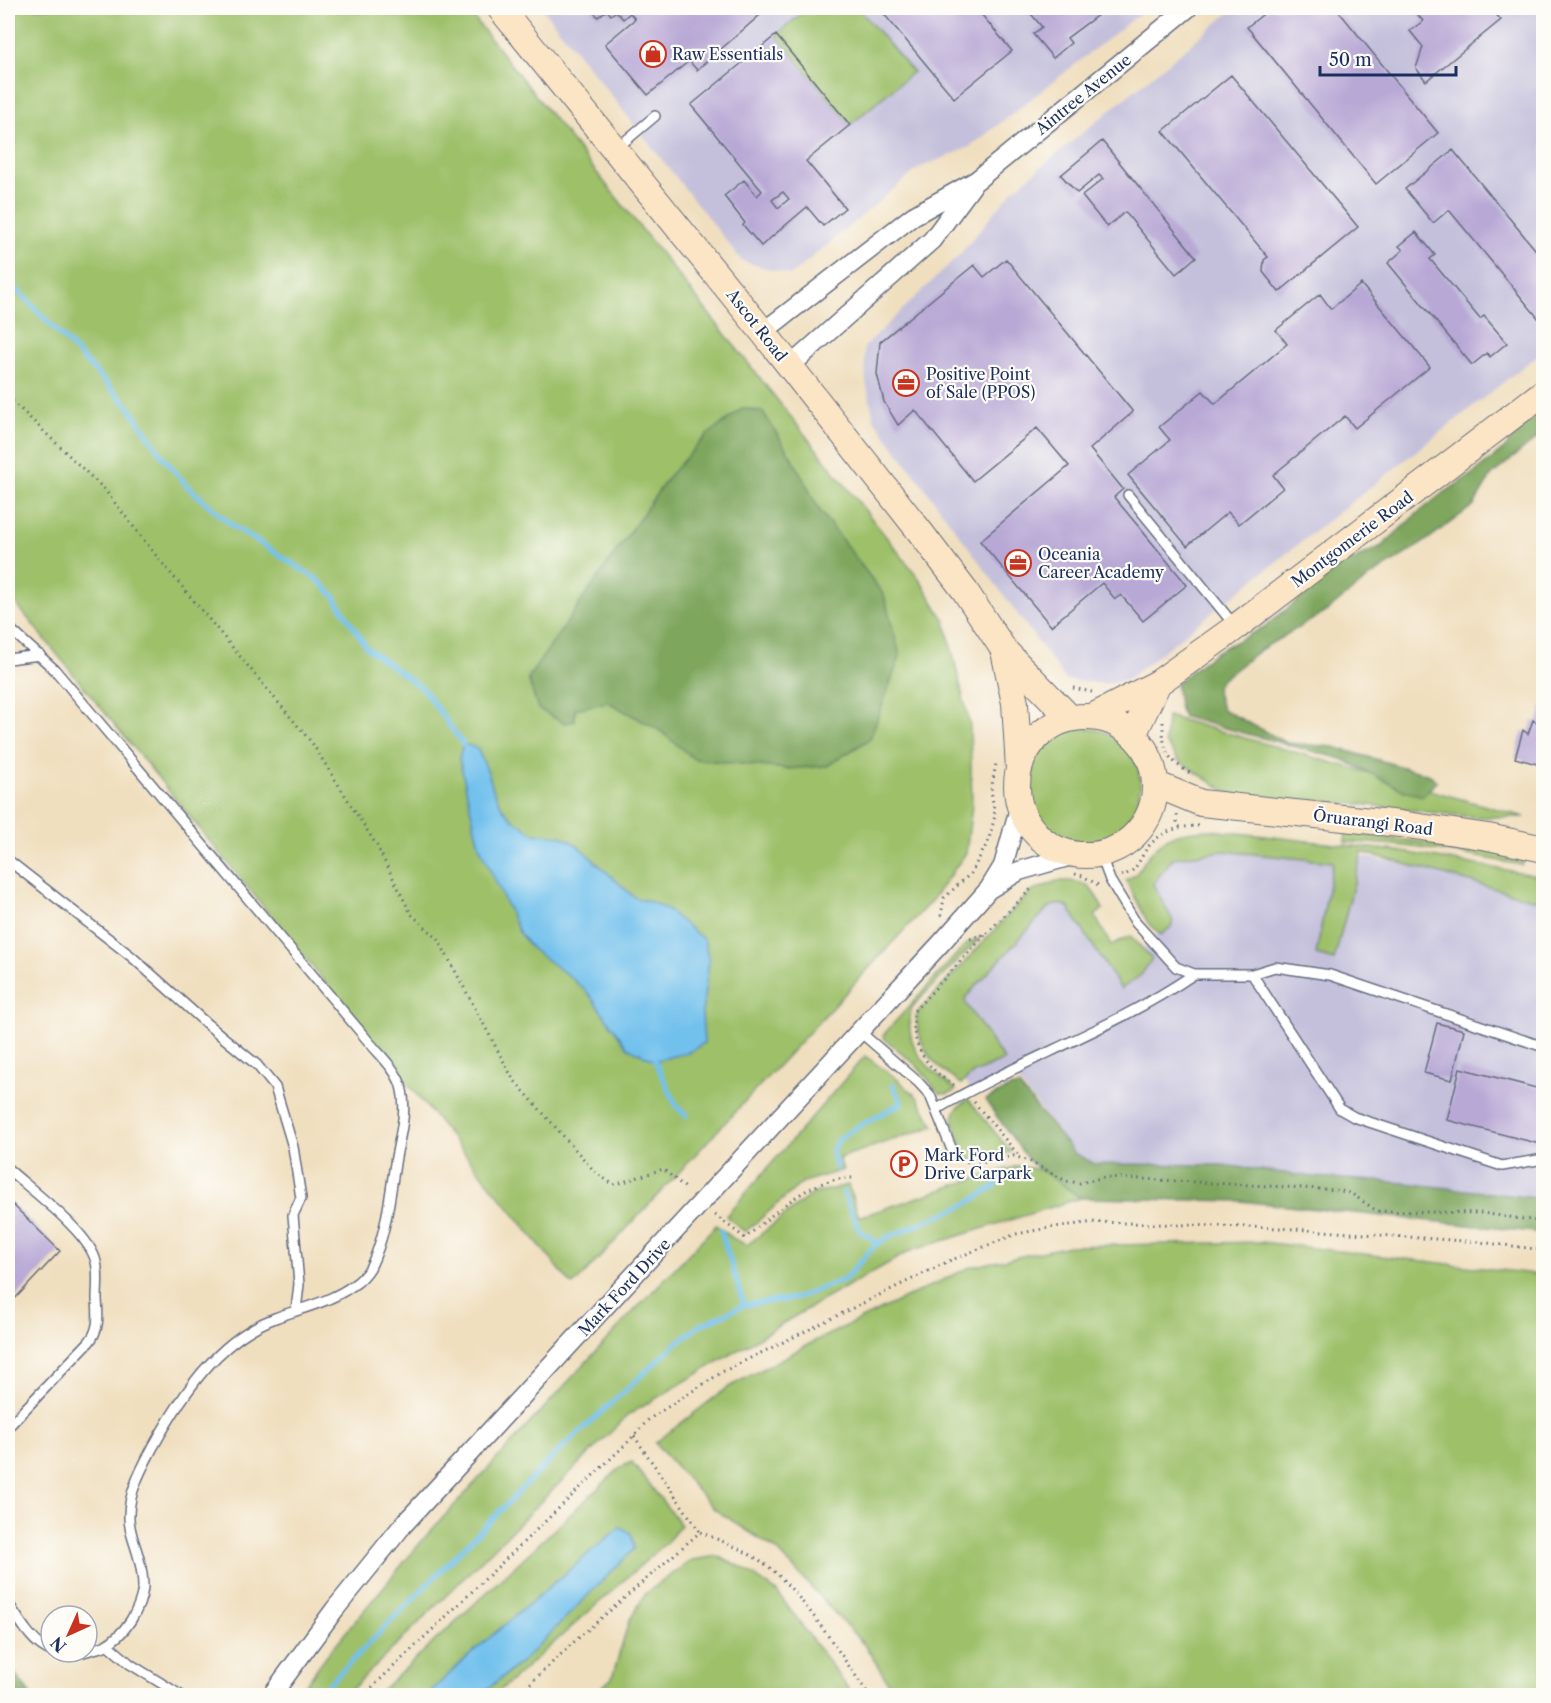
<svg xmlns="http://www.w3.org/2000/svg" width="1551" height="1703" font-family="'Libre Caslon Text',serif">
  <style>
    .industrial { fill: #c4c0db }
    .green { fill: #9dc069; stroke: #5c7864; stroke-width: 1.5 }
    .forest { fill: #7ea65d; stroke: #4c6a5e; stroke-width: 1.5 }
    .water { fill: #72c1ed; stroke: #4678a6; stroke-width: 1.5 }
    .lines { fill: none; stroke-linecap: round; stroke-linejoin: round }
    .stream { stroke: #72c1ed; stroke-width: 5 }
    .building { fill: #b8a8d5; fill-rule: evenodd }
    .lane-casing { stroke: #666d80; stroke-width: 12 }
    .street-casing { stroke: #666d80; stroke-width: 21 }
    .secondary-casing { stroke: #666d80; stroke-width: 28 }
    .path { stroke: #666d80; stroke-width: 3; stroke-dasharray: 1.5 4.5; stroke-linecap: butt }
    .lane { stroke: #fff; stroke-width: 9 }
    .street { stroke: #fff; stroke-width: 18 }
    .secondary { stroke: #fce5c4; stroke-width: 26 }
    .labels { text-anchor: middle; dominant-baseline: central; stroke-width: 4.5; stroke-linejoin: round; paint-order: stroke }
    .poi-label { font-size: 16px; fill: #1b2f5e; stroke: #fdfcf7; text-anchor: start }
    .street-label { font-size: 16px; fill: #1b2f5e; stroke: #fdfcf7 }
  </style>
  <rect width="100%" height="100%" fill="#fdfcf7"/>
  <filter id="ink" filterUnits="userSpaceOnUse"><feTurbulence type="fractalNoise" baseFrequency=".0167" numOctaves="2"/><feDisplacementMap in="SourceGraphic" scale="12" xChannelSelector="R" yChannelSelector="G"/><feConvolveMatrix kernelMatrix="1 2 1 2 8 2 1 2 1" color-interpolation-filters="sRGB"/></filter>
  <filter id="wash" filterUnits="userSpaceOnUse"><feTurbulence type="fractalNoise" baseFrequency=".008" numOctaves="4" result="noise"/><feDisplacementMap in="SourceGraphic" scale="24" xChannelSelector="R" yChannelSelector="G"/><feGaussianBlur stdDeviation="1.35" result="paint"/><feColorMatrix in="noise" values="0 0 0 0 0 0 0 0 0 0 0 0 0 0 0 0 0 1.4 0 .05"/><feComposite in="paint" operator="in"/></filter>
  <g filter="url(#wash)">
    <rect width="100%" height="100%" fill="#f0dfbf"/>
    <path class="industrial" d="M 542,8 L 1147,8 L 970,147 L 919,168 L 791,275 L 742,261 Z
      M 1235,8 L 1543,8 L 1543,351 L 1128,679 L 1105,684 L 1066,680 L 874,419 L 866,382 L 864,347 L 961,253 L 1013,190 Z
      M 1218,845 L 1333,862 L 1362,856 L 1543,892 L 1543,1199 L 1405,1183 L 1314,1177 L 1222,1165 L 1095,1164 L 1074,1153 L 1014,1075 L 975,1095 L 934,1044 L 941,988 L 1039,902 L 1066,893 L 1123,973 L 1166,922 L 1141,886 L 1168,850 Z"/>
    <path class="green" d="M 8,8 L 466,8 L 918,577 L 945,621 L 970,726 L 972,806 L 966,853 L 932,900 L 578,1281 L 572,1285 L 8,594 Z
      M 808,8 L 858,8 L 913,72 L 850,125 L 776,35 Z
      M 1167,716 L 1525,817 L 1473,817 L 1360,804 L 1281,800 L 1230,794 L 1180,762 L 1165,743 Z
      M1026 785a57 57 0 1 1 114 0a57 57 0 1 1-114 0Z
      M 1211,830 L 1397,851 L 1534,875 L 1543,877 L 1543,902 L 1362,852 L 1334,960 L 1316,955 L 1333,862 L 1223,851 L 1173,858 L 1153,884 L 1173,921 L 1171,927 L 1161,935 L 1148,923 L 1126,880 C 1136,876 1137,873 1142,865 C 1162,835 1176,831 1211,830 Z
      M 1346,833 L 1480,849 L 1525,858 L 1522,865 C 1464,854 1405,843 1345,842 Z
      M 1057,881 C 1086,880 1091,884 1103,909 L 1095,916 L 1111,945 L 1131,936 L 1152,959 L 1141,975 L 1121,989 L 1068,907 C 1060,903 1054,904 1046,910 L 965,998 L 966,1004 L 1004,1060 L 974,1073 L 961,1084 C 933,1065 920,1052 916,1017 L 918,1012 L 1029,893 Z
      M 980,938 L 912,1007 C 901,1047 928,1068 956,1090 L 947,1094 L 939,1093 L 917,1066 L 886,1040 L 883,1035 L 966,944 Z
      M 865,1056 L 896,1078 L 918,1098 L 934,1126 L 839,1158 L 843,1170 L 803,1182 L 745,1232 L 726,1216 Z
      M 968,1099 L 1011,1152 L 976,1160 L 966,1158 L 953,1120 C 954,1109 960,1105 968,1099 Z
      M 1018,1166 L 1041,1170 L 1081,1198 L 910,1251 L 807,1309 L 628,1415 L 346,1695 L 297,1696 L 326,1656 L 426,1536 L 614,1332 L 716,1225 L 734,1239 L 747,1245 L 812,1194 L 848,1185 L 859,1217 L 973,1179 Z
      M 1261,1242 L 1543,1275 L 1543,1695 L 896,1695 L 866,1647 L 777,1550 L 714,1509 L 655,1443 L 727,1388 L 815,1341 L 970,1267 L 1069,1246 Z
      M 632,1462 L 681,1525 L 667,1542 L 495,1695 L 480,1695 L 525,1659 L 476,1649 L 427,1695 L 376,1696 L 621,1467 Z
      M 717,1556 L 743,1568 L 777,1592 L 853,1695 L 593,1695 L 612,1678 L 629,1621 L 646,1593 L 692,1560 Z"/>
    <path class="forest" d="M 743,408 L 763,412 L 794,461 L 820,511 L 884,595 L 900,656 L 870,739 L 827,766 L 787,769 L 694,759 L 659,730 L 608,702 L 575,709 L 575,721 L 564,723 L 538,709 L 528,678 L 669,476 L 706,436 Z
      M 1543,411 L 1543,433 L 1491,476 L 1474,505 L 1423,543 L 1371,576 L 1327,611 L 1260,650 L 1220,681 L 1216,688 L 1222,709 L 1287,743 L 1334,747 L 1430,775 L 1437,781 L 1423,796 L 1407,792 L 1342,759 L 1183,717 L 1179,706 L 1176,683 L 1216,652 L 1264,627 L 1306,594 L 1318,578 L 1344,558 L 1349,562 L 1382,546 L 1412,518 L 1439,496 L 1474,473 L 1505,448 L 1522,426 Z
      M 1019,1086 L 1074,1153 L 1095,1164 L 1222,1165 L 1314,1177 L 1405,1183 L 1543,1199 L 1543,1233 L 1240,1201 L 1081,1198 L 1029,1161 L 985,1100 L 1009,1088 Z
      M 8,1665 L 31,1695 L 8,1695 Z"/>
    <path class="water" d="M 463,744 L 477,748 L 488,772 L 494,792 L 503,809 L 514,820 L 533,833 L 561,836 L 577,845 L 634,897 L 657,904 L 670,912 L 704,940 L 709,961 L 702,1013 L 704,1043 L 689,1052 L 655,1061 L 627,1047 L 588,993 L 568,975 L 532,949 L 520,934 L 479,846 L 459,758 Z
      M 620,1527 L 631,1533 L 634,1549 L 525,1659 L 480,1695 L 427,1695 L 476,1649 Z"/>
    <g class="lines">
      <path class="stream" d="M 8,280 L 129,407 L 163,457 L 188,487 L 233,526 L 317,579 L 334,596 L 367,648 L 423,689 L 463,744
        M 655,1061 L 676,1105 L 686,1116
        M 837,1169 L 832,1152 L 838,1140 L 855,1128 L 902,1103 L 893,1085
        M 843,1192 L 860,1231 L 878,1243
        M 721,1231 L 744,1305
        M 317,1696 L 560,1450 L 679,1341 L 699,1326 L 744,1305 L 797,1298 L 845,1279 L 875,1245 L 888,1237 L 965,1205 L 995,1186 L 999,1179"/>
    </g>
    <g id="blocks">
      <path class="building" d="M 590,8 L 768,8 L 697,70 L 689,61 L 648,95 L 605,44 L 635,19 L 630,13 L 623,19 L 616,11 L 611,15 L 607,10 L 598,17 Z
        M 879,8 L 976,8 L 1012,51 L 954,98 Z
        M 1026,8 L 1094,8 L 1099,14 L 1067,38 L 1071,43 L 1053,58 L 1033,34 L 1042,27 Z
        M 1271,8 L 1336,8 L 1438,133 L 1376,184 L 1247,27 Z
        M 1412,8 L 1490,8 L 1501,20 L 1426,81 L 1416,68 L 1423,47 L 1410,31 L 1423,21 Z
        M 776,35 L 850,125 L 806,161 L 845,208 L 823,226 L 807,207 L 761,246 L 743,225 L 745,223 L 724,196 L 744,180 L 757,196 L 762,191 L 691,105 ZM 783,192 L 789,199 L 778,208 L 772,200 Z
        M 1231,75 L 1358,227 L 1279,292 L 1263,272 L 1264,260 L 1268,257 L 1163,131 Z
        M 1102,141 L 1196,257 L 1176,274 L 1125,212 L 1107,227 L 1082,196 L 1103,179 L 1099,175 L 1077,193 L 1061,175 Z
        M 1453,150 L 1544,260 L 1544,315 L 1539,319 L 1449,210 L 1433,223 L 1405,189 Z
        M 1416,232 L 1435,255 L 1430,259 L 1480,319 L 1484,316 L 1507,343 L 1490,357 L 1487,353 L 1472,365 L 1388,263 L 1403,250 L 1399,246 Z
        M 1006,259 L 1133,412 L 1090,449 L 1123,489 L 1114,497 L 1187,585 L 1143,621 L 1121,595 L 1115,599 L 1102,583 L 1051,626 L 980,541 L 1069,466 L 1037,428 L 973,481 L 915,410 L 898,425 L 884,402 L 877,374 L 880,342 L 974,265 L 984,277 Z
        M 1361,284 L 1430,367 L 1355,428 L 1345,416 L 1273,475 L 1283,488 L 1239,524 L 1228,512 L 1187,546 L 1128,475 L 1170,440 L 1159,427 L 1203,391 L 1215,404 L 1287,344 L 1276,330 L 1320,294 L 1331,309 Z
        M 1544,701 L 1544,766 L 1515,758 L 1523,730 L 1528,734 L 1533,720 L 1537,723 Z
        M 1437,1023 L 1464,1030 L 1452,1080 L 1424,1073 Z
        M 1460,1068 L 1544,1090 L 1544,1129 L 1540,1144 L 1447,1120 Z
        M 8,1200 L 60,1251 L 8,1306 Z"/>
    </g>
  </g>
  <g filter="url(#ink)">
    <use href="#blocks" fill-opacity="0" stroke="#666d80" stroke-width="1.5"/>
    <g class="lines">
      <defs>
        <path id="lane" d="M 617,148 L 655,116
          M 1128,495 L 1235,626
          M 8,627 L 55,670 L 369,1042 C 380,1055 399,1072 402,1090 C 407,1112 400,1136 396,1157 C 390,1194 387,1234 370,1268 C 367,1273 360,1281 355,1284 C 331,1302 302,1308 275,1318 C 217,1340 182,1395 153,1447 C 142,1468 129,1491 129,1515 C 128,1531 136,1545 139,1559 C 141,1567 143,1579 143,1587 C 141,1609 125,1635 104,1646 C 99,1648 93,1649 87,1651
          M 8,659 L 40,655
          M 1100,853 L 1110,880 L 1136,923 L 1176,967 L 1194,974 L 1252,974 L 1275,967 L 1330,975 L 1544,1047
          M 8,860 L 132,957 L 207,1024 L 257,1065 L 275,1087 L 293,1147 L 301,1198 L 293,1215 L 299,1284 L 296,1311
          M 1252,974 L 1340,1109 L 1354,1117 L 1502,1166 L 1544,1159
          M 859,1031 L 918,1082 L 930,1095 L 952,1150
          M 937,1109 C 1020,1060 1114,1029 1194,974
          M 8,1169 C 30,1189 90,1233 96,1262 C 99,1273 97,1287 97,1299 C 98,1315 100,1329 89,1342 L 8,1427
          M 8,1603 C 28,1633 42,1663 84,1652
          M 107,1644 L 130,1664 L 182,1696"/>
        <path id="street" d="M 763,332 L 913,216 L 977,180 L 1188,8
          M 789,367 L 932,240 L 972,186
          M 991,888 L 1019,871 L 1078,854
          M 271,1696 L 335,1609 L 403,1525 L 942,942 L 989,889 L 1003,866 L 1020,805"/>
        <path id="secondary" d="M 500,8 L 763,332 L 921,533 L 965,591 L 1004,650 L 1070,718
          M 1004,651 L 1015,703 L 1019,769
          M 1092,717 L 1158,683 L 1236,627 L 1544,392
          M1017 786a69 69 0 1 1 138 0a69 69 0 1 1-138 0Z
          M 1133,735 L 1158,683
          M 1155,784 L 1201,803 L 1400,824 L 1488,837 L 1544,849"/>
      </defs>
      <use href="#lane" class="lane-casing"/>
      <use href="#street" class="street-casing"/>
      <use href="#secondary" class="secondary-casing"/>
      <path class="path" d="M 8,397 L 104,489 L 158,558 L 312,743 L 377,846 L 411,914 L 438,939 L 513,1079 L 596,1173 L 614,1185 L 663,1169 L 688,1190
        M 1073,688 L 1092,692
        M 1163,722 C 1163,750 1165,758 1190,773
        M 1177,815 L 1177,824 L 1180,827
        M 1075,874 L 1083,876 L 1098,885
        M 1121,876 C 1135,872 1137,865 1144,853 C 1155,834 1176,826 1198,826
        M 941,916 L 944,898 L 971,873 L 988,842 L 995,816 L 991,790 L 996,764
        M 970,939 L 987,933 L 1033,887
        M 954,1085 C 926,1069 910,1043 914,1011 L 985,935
        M 974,1102 L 1020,1157
        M 962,1158 L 972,1165 L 1014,1156 L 1029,1161 L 1066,1181 L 1080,1183 L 1105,1177 L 1338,1190 L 1352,1194 L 1377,1211 L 1481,1213 L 1544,1222
        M 715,1215 L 745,1238 C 777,1212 810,1176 855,1178
        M 634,1436 L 700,1532
        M 363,1696 L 628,1442 L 649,1419 L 724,1371 L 949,1261 L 1016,1234 L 1054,1227 L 1095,1222 L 1279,1228 L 1479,1242 L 1544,1250
        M 517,1696 L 574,1642 L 700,1532 C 726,1543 756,1554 777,1574 C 813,1609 840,1655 870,1696"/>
      <use href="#lane" class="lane"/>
      <use href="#street" class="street"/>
      <use href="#secondary" class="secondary"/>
    </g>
  </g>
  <defs>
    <symbol id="shop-ring" viewBox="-11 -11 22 22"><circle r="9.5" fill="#fdfcf7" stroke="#c8321e" stroke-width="1.5"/><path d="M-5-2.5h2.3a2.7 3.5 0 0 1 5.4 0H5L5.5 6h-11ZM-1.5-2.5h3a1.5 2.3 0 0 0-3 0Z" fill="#c8321e"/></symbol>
    <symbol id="office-ring" viewBox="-11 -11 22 22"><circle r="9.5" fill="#fdfcf7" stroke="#c8321e" stroke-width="1.5"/><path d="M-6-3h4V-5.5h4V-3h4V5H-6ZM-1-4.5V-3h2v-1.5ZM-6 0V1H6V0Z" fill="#c8321e"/></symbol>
    <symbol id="parking-ring" viewBox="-11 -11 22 22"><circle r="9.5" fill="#fdfcf7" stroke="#c8321e" stroke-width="1.5"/><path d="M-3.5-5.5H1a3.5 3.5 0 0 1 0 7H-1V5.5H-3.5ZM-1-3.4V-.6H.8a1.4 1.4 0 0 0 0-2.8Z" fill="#c8321e"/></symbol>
  </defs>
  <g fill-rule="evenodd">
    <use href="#shop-ring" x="638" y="39" width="30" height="30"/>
    <use href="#office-ring" x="891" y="368" width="30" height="30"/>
    <use href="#office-ring" x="1003" y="548" width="30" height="30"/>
    <use href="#parking-ring" x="889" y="1149" width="30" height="30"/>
  </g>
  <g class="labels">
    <g class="poi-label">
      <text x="672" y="54">Raw Essentials</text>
      <text x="926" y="374">Positive Point<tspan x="926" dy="18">of Sale (PPOS)</tspan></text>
      <text x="1038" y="554">Oceania<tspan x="1038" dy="18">Career Academy</tspan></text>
      <text x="924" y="1155">Mark Ford<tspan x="924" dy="18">Drive Carpark</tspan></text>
    </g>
    <g class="street-label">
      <text transform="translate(1083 94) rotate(-39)">Aintree Avenue</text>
      <text transform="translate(757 325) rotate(52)">Ascot Road</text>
      <text transform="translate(1352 539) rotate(-37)">Montgomerie Road</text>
      <text transform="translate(1373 822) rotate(7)">Ōruarangi Road</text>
      <text transform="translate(624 1287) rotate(-47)">Mark Ford Drive</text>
    </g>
  </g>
  <rect width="1551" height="1703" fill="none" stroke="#fdfcf7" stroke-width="30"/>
  <g transform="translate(69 1634) rotate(225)"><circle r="28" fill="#fdfcf7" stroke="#a3aaba" stroke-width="1.5"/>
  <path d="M0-4.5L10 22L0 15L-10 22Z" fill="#c8321e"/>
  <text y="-9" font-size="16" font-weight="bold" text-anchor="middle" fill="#1b2f5e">N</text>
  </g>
  <path d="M1320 66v9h136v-9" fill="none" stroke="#1b2f5e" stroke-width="3"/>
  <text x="1329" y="66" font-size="18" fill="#1b2f5e" stroke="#fdfcf7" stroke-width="4.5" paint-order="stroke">50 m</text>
</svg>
